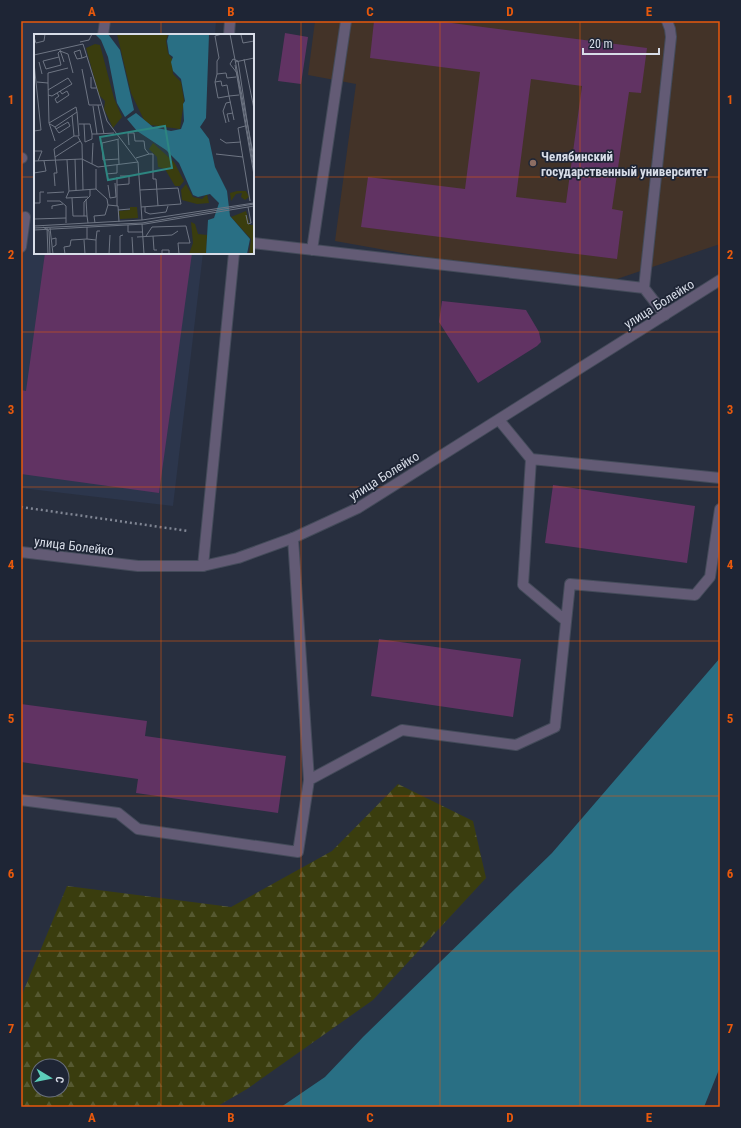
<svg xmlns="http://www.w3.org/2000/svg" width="741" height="1128" font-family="'Roboto Condensed',sans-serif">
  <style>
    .built { fill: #2c364c }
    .education { fill: #433328 }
    .forest { fill: url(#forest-firs); fill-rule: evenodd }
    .water { fill: #296f84 }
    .building { fill: #613363; fill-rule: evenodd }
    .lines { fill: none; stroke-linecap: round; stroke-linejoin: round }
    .service-casing { stroke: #444b5a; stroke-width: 12 }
    .minor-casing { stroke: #444b5a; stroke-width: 12 }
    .tertiary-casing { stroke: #444b5a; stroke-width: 12 }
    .path { stroke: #808694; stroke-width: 2.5; stroke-dasharray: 2 3; stroke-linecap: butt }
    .service { stroke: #635b75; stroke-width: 10 }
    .minor { stroke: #635b75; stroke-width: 10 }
    .tertiary { stroke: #635b75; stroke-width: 10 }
    .grid { fill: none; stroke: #e8590c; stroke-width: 1; stroke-opacity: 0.55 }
    .education-dot { fill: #8d6e63; stroke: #1e2535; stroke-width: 1.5 }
    .labels { text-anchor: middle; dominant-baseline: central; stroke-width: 3.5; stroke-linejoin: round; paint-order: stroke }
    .poi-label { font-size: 13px; font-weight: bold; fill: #d8dde8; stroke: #1e2535; text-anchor: start }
    .street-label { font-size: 13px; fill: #d8dde8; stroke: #1e2535 }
    .inset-road { fill: none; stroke: #6e7583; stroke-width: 1 }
    .view { fill: #2d8580; fill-opacity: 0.15; stroke: #2d8580; stroke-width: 2 }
    .inset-edge { fill: none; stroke: #d8dde8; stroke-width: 2 }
    .neatline { fill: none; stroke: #e8590c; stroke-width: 1.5 }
    .grid-label { font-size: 13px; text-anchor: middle; font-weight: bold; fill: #e8590c }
  </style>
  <defs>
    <pattern id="forest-firs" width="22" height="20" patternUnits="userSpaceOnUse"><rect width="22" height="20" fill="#3a3d0e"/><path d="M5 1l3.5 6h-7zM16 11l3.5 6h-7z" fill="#565931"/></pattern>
  </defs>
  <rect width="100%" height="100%" fill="#282f3f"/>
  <path class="built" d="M 21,21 L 216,21 L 215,35 L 35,35 L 35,253 L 203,253 L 173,506 L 21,488 Z"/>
  <path class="education" d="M 315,21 L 720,21 L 720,244 L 614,280 L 436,259 L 335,241 L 356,84 L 308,75 Z"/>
  <path class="forest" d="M 398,784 L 473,821 L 486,878 L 373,1000 L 247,1089 L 216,1107 L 21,1107 L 21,997 L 67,886 L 231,907 L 332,851 ZM 38,1066 L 62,1066 L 62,1090 L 38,1090 Z"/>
  <path class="water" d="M 720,658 L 720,1067 L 704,1107 L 281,1107 L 325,1077 L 363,1037 L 552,853 Z"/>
  <path class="building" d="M 374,21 L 436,21 L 647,48 L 641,93 L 629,92 L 612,209 L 623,211 L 617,259 L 361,227 L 368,177 L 465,189 L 480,72 L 370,58 ZM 531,79 L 582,86 L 566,203 L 516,197 Z
    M 285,33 L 308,37 L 301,84 L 278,81 Z
    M 45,253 L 192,253 L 159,493 L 21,474 L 21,390 L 26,391 Z
    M 442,301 L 526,310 L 539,332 L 541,342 L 537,346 L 478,383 L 439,322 Z
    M 553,485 L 695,506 L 687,563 L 545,543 Z
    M 379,639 L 521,659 L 513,717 L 371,696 Z
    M 21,704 L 147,721 L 145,736 L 286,756 L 278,813 L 136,793 L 138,779 L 21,762 Z"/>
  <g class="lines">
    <defs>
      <path id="service" d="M 103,35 L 105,21
        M 21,158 L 22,158
        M 253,243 L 644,288
        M 21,247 L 25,217
        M 312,250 L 346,21
        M 665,315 L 644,288 L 671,37 L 670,29 L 667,21
        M 499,420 L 531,459 L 523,585 L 566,621
        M 531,459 L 720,478
        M 293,538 L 309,780
        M 21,800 L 118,813 L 138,829 L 298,852 L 309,780 L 402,730 L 516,745 L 555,727 L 570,584 L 695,595 L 710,577 L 720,509"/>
      <path id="minor" d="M 229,35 L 230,21
        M 203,566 L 234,253"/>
      <path id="tertiary" d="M 21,552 L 138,566 L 203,566 L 238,558 L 293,538 L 358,508 L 720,280"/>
    </defs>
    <use href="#service" class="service-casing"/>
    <use href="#minor" class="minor-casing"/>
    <use href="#tertiary" class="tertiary-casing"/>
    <path class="path" d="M 21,507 L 188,531"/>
    <use href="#service" class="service"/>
    <use href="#minor" class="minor"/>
    <use href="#tertiary" class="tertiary"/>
  </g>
  <path class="grid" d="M 161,21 L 161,35M 301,21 L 301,1107M 440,21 L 440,1107M 580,21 L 580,1107M 21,177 L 35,177M 253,177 L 720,177M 161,253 L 161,1107M 21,332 L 720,332M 21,487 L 720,487M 21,641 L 720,641M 21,796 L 720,796M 21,951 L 720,951"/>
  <circle class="education-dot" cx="533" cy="163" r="4"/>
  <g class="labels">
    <g class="poi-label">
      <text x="541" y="156">Челябинский<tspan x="541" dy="15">государственный университет</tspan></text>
    </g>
    <g class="street-label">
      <text transform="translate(659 304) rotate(-32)">улица Болейко</text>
      <text transform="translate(384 476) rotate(-32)">улица Болейко</text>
      <text transform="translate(74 546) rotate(7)">улица Болейко</text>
    </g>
  </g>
  <g transform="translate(34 34)">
    <rect width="220" height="220" fill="#282f3f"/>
    <path d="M 96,173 L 103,173 L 104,184 L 86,185 L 85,177 L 96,176 ZM 212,177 L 216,191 L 220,191 L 220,220 L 215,220 L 217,205 L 197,183 Z" fill="#3a3d0e"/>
    <path d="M 83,0 L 134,0 L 132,7 L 134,19 L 138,25 L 139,40 L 147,48 L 150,66 L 146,95 L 117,91 L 110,86 L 97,59 ZM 61,10 L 66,11 L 80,64 L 88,83 L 79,94 L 70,75 L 71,67 L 65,61 L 52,14 ZM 119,109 L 140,128 L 150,147 L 146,152 L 141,152 L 131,135 L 124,133 L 123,123 L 115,115 ZM 152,150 L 159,163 L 168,165 L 173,160 L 175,169 L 163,170 L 148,166 L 147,156 ZM 203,157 L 212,157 L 215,163 L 211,166 L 207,163 L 208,159 L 202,160 L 197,167 L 196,159 ZM 157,188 L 161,190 L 164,200 L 173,201 L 172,220 L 155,220 L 159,209 Z" fill="#3a3d0e"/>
    <path d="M 61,0 L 74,0 L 86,16 L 100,76 L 91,83 L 83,69 L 74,23 L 67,6 ZM 135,0 L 175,0 L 172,84 L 166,93 L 175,105 L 181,133 L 193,157 L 196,182 L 216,205 L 213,220 L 172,220 L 174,186 L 180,184 L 185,169 L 176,160 L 164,163 L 159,161 L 145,129 L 132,116 L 103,97 L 93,85 L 102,79 L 119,93 L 137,97 L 147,95 L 150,87 L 149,70 L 151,67 L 147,45 L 139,37 L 137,28 L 139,23 L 135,20 L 133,7 Z" fill="#296f84"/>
    <path class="inset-road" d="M 188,0 L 181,2 L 185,24 L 183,27 L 183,40 L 192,39 L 193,44 L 202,43M 196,0 L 220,124M 210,0 L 207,1 L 209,9 L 220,7M 0,3 L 2,9 L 10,7 L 11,0M 46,8 L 55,6 L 58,0M 26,16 L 30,28M 0,21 L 49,10 L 73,87 L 104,128 L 108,186M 25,23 L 9,27 L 12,35 L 27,31 L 24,19 L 26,17 L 34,20 L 39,39M 48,24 L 46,16 L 40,18 L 43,25 L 48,24 L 51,23 L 53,22M 210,25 L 220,75M 5,28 L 8,40M 201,28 L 220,24M 0,29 L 7,96 L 0,97M 201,31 L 220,141M 48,35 L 55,71 L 67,71M 183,40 L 181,48 L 187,47 L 188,52 L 193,51 L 195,62 L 205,61M 57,43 L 57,54 L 62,54M 3,48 L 14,49 L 15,89 L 21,107M 181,48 L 184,64 L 195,62M 14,49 L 14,39 L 34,34M 14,56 L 34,44 L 38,50 L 18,62 L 14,61M 23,59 L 25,62 L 21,65 L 23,69 L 35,61 L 33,57 L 28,60 L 26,57M 195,62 L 200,86M 64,71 L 70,100M 59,72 L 63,100 L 80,99M 38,81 L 40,102M 195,88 L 193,80 L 199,79M 15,89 L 42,73 L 43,78 L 21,93 L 16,90M 192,89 L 189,77 L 192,69 L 197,68M 45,90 L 56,90 L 58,100 L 63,100M 50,90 L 51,108 L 58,105 L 58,100M 211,92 L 204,94 L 216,167M 21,93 L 22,95 L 34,88 L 36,92 L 25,99 L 22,95M 44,103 L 48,110 L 49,156M 186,105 L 192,109 L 207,108M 84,106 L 85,130M 95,111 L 94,99 L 100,99 L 101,107 L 110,107 L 111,115 L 115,120 L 119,120 L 119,145 L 122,145 L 124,172M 0,117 L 8,117 L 4,127M 182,120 L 209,123M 21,123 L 46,107M 102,124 L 115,120M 41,125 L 42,156M 85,125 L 69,126 L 68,109 L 85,105M 33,126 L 35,157 L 62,155 L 73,165 L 74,171M 0,127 L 48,125 L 64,133 L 104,128M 58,130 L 59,109M 220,132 L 204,27 L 199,25 L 196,30 L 203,39 L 220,136M 62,135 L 62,155M 0,139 L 12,137 L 10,127M 72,140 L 83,139 L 83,131M 83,143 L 83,172M 74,151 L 76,164 L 82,163 L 81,149M 83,151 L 95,150 L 95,142 L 86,142M 21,152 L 20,139 L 23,139 L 20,115 L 40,102 L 45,102 L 43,78M 106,156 L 144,154 L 147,170 L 107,173M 35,157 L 32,164 L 54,163M 13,159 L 30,158M 38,164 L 39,182 L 53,182 L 54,189M 52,165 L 53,182M 13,167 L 26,167 L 32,172 L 32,184M 0,169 L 6,169 L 6,158 L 10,158M 111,173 L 111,178 L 116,180 L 132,178 L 134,172M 18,175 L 18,172 L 29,170M 84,176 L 96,175M 212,181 L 214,190 L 217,189 L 214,173M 50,182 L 50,168 L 56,162 L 56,156M 0,185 L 32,184 L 32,189M 61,189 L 60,182 L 71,181 L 74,171 L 84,172 L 85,188M 108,190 L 110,220M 94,191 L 94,198 L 109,198M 0,192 L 108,186 L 220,169M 9,193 L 15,197 L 16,220M 0,194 L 108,189 L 220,170M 13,194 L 14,220M 16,194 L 19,220M 0,196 L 111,190 L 220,172M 112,202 L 118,193 L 152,192 L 156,209 L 144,209 L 145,220M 119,202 L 120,216 L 123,216M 98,203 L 99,220M 103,203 L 138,201 L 144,197M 18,205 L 22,204 L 22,211 L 19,213M 53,205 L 62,206 L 62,220M 50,206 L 51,220M 62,206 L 63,197 L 66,197M 31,220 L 30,213 L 36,212 L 37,206 L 53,205 L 53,193M 75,220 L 76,201M 86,220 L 86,202 L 89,201M 128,220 L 128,216 L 135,216 L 135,220"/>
    <path class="view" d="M 131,92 L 138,134 L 74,146 L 66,103 Z"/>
    <rect width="220" height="220" class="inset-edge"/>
  </g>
  <rect width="741" height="1128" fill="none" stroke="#1e2535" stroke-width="44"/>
  <g transform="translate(50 1078) rotate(100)"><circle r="19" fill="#1e2535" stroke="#686f7d"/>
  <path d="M0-3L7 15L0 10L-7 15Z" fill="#5cceba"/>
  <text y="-6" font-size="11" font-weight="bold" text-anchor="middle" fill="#d8dde8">С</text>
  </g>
  <path d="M583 48v6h76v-6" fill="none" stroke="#d8dde8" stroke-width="2"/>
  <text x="589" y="48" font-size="12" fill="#d8dde8" stroke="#1e2535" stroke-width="3" paint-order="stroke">20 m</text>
  <rect x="22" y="22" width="697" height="1084" class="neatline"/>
  <g class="grid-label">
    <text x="92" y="16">A</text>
    <text x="231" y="16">B</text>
    <text x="370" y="16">C</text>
    <text x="510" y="16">D</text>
    <text x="649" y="16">E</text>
    <text x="11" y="104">1</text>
    <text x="730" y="104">1</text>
    <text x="11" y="259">2</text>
    <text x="730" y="259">2</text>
    <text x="11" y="414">3</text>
    <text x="730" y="414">3</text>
    <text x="11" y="569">4</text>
    <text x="730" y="569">4</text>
    <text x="11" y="723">5</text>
    <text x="730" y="723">5</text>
    <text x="11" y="878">6</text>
    <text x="730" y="878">6</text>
    <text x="11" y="1033">7</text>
    <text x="730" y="1033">7</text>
    <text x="92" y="1122">A</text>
    <text x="231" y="1122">B</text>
    <text x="370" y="1122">C</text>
    <text x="510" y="1122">D</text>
    <text x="649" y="1122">E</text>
  </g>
</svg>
